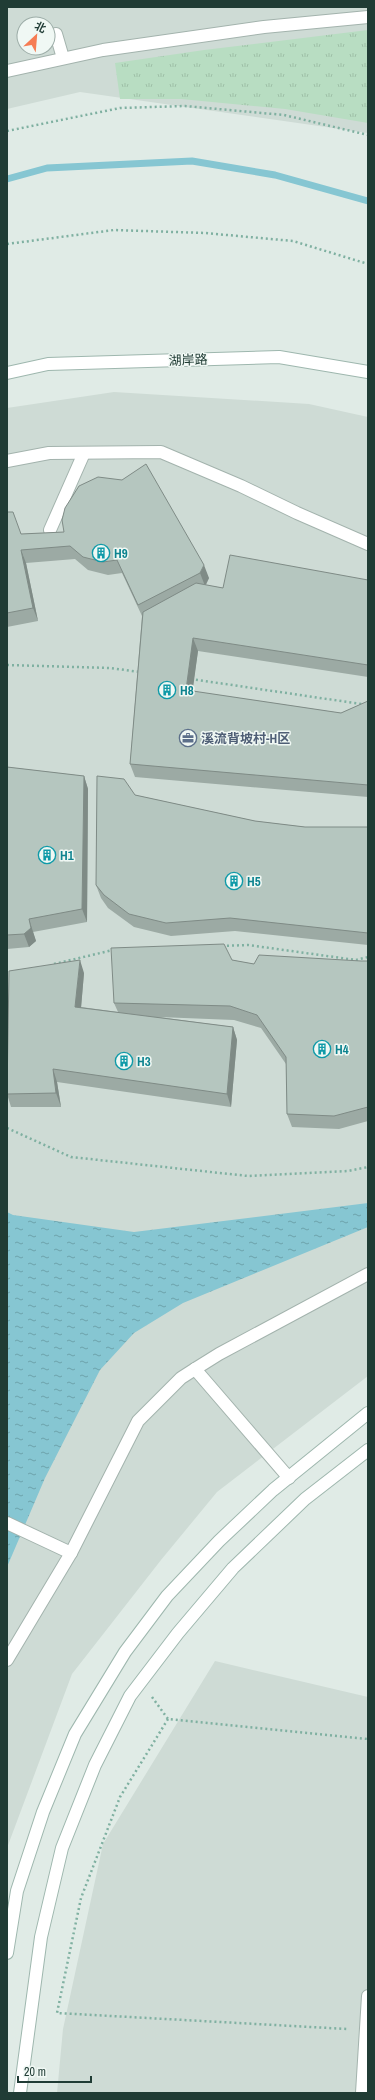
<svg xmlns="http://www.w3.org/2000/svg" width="375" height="2100" font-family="'Archivo Narrow','Noto Sans SC',sans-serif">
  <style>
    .built { fill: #cedbd5; fill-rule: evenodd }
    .grass { fill: url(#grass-tufts) }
    .water { fill: url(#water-ripples) }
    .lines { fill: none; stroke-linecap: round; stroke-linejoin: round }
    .stream { stroke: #86c6d2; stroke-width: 7 }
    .lane-casing { stroke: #a3b3ad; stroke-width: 14 }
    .street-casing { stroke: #a3b3ad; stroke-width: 14 }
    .secondary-casing { stroke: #9eb7ae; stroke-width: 14 }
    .path { stroke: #7fb0a1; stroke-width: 2.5; stroke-dasharray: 2 3; stroke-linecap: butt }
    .lane { stroke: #fff; stroke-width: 12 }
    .street { stroke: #fff; stroke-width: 12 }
    .secondary { stroke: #fff; stroke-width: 12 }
    .wall { fill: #9caaa4 }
    .shaded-wall { fill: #7f8b86 }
    .building { fill: #b5c6bf; stroke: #7f8b86 }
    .labels { text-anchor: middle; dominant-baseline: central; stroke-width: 3; stroke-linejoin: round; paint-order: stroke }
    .street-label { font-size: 13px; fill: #203c35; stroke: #f0f8f4 }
    .culture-label { font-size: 13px; font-weight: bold; fill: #0d838f; stroke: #f0f8f4; text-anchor: start }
    .service-label { font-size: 13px; font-weight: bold; fill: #4e5e75; stroke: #f0f8f4; text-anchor: start }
  </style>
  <defs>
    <pattern id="grass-tufts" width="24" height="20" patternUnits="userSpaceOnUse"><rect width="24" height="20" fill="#b8ddc2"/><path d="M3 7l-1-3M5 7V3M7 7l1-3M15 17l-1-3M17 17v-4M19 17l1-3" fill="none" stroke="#9ebfa7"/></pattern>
    <pattern id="water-ripples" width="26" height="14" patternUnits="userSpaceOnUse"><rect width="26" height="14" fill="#86c6d2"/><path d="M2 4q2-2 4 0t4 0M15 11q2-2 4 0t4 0" fill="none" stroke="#6da2ab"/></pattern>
  </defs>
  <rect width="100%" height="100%" fill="#e0ebe6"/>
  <path class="built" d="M 7,7 L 368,7 L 368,133 L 80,92 L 7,109 ZM 24,24 L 48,24 L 48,48 L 24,48 Z
    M 114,392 L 309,404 L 368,417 L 368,1376 L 217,1492 L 161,1560 L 72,1674 L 7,1848 L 7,408 Z
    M 215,1661 L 368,1697 L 368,2093 L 57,2093 L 63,2029 L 103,1844 Z"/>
  <path class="grass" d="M 368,30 L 368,123 L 285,109 L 181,99 L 120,99 L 115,63 L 204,50 Z"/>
  <path class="water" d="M 368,1203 L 368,1227 L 183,1303 L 134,1333 L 100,1370 L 45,1478 L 7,1567 L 7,1212 L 13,1215 L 134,1232 Z"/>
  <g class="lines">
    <path class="stream" d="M 7,179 L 47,168 L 192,161 L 275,175 L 368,201"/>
    <defs>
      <path id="lane" d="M 56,34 L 63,58
        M 50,530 L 84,453
        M 195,1369 L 289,1478
        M 7,1523 L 71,1553"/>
      <path id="street" d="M 7,71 L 103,50 L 264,27 L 368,17
        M 7,461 L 49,453 L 161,452 L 241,486 L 297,513 L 368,544
        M 7,1660 L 71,1553 L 138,1421 L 181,1378 L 195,1369 L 219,1354 L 368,1274
        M 362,2093 L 368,1996"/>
      <path id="secondary" d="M 7,373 L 48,364 L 279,357 L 368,372
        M 7,1953 L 17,1891 L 43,1812 L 75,1734 L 125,1652 L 167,1596 L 219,1541 L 273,1490 L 368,1413
        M 20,2093 L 41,1937 L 62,1848 L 95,1765 L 130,1696 L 178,1633 L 233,1568 L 305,1499 L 368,1450"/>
    </defs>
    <use href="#lane" class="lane-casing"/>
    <use href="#street" class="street-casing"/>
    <use href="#secondary" class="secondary-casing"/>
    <path class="path" d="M 7,131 L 120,108 L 185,106 L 284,115 L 368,135
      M 7,244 L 114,230 L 205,233 L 293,241 L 368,264
      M 7,665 L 110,668 L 140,672
      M 191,679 L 368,705
      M 222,946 L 248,945 L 356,960 L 368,957
      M 54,964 L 113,950
      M 7,1128 L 71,1157 L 248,1176 L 348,1171 L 368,1167
      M 152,1697 L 168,1719 L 368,1739
      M 168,1719 L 120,1797 L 81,1898 L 57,2013 L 347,2029"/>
    <use href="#lane" class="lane"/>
    <use href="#street" class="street"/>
    <use href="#secondary" class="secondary"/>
  </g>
  <path class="wall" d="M 122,7 L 146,7 L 123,8 Z
    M 79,486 L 209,578 L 206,585 L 223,588 L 368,580 L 368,677 L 198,651 L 192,691 L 341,713 L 368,701 L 368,797 L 135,777 L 130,764 L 142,616 L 122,573 L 108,575 L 88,570 L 75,559 L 26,563 L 38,621 L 7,627 L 7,512 L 21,534 L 64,532 Z
    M 7,767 L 84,776 L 88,789 L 87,922 L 33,932 L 36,941 L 29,947 L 7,949 Z
    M 135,795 L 255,821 L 305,827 L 368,827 L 368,945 L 235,931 L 171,936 L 134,927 L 108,908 L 101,898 L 96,885 Z
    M 232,960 L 254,964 L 368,961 L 368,1121 L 339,1129 L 292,1127 L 287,1114 L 286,1064 L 261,1028 L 234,1020 L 159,1017 L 233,1027 L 237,1040 L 231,1107 L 57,1082 L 61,1107 L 11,1107 L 7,1094 L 84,973 L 81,1007 L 118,1012 L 114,1003 Z"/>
  <path class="shaded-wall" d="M 21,550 L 26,563 L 38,621 L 33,608 Z
    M 204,565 L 209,578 L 205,586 L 200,573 Z
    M 193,638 L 198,651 L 191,703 L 186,690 Z
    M 84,776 L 88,789 L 87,922 L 82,909 Z
    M 29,919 L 36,941 L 29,947 L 24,934 Z
    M 80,960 L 84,973 L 80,1020 L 75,1007 Z
    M 233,1027 L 237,1040 L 231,1107 L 227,1094 Z
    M 53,1069 L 57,1082 L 61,1107 L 56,1093 Z"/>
  <path class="building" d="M 146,464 L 204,565 L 200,573 L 138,605 L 117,560 L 103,562 L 83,557 L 70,546 L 21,550 L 33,608 L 7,613 L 7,512 L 13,512 L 21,534 L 64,532 L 62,520 L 65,508 L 79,486 L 98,477 L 122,480 Z
    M 230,555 L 368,580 L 368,665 L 193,638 L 186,690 L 341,713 L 368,701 L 368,785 L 130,764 L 143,612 L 196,583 L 223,588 Z
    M 7,767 L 84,776 L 82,909 L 29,919 L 31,928 L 24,934 L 7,935 Z
    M 97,776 L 124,779 L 135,795 L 255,821 L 305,827 L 368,827 L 368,933 L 230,918 L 166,923 L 129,914 L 104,895 L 96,885 Z
    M 224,944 L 232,960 L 254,964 L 259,955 L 361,961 L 368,961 L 368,1107 L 334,1116 L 287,1114 L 286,1057 L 257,1015 L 230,1006 L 114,1003 L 111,948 Z
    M 80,960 L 75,1007 L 233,1027 L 227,1094 L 53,1069 L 56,1093 L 7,1094 L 9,971 Z"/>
  <defs>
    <symbol id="building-ring" viewBox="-11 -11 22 22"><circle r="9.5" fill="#f0f8f4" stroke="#0f9aa8" stroke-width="1.5"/><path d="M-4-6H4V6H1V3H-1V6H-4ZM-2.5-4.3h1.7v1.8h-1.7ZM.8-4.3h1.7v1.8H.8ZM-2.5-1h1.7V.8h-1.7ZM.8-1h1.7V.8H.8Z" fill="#0f9aa8"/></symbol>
    <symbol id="office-ring" viewBox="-11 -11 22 22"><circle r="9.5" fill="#f0f8f4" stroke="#5c6f8a" stroke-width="1.5"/><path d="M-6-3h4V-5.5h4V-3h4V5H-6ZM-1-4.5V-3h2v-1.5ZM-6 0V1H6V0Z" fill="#5c6f8a"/></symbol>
  </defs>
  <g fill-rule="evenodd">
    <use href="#building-ring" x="91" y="543" width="20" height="20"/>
    <use href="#building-ring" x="157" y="680" width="20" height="20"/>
    <use href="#office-ring" x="178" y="728" width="20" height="20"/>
    <use href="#building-ring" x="37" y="845" width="20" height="20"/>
    <use href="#building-ring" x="224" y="871" width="20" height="20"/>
    <use href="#building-ring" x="312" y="1039" width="20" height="20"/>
    <use href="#building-ring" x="114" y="1051" width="20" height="20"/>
  </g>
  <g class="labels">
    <g class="street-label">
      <text transform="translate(188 360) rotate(-2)">湖岸路</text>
    </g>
    <g class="culture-label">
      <text x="114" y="553">H9</text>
      <text x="180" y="690">H8</text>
      <text x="60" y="855">H1</text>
      <text x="247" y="881">H5</text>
      <text x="335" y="1049">H4</text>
      <text x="137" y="1061">H3</text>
    </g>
    <g class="service-label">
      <text x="201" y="738">溪流背坡村-H区</text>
    </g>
  </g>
  <rect width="375" height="2100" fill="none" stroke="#203c35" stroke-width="16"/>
  <g transform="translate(36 36) rotate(26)"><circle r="19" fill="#f0f8f4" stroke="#9dada8"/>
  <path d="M0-3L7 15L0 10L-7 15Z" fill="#f67c53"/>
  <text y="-6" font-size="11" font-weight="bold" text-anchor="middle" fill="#203c35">北</text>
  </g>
  <path d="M18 2076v6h73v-6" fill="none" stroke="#203c35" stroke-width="2"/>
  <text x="24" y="2076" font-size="12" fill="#203c35" stroke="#f0f8f4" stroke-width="3" paint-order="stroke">20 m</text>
</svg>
